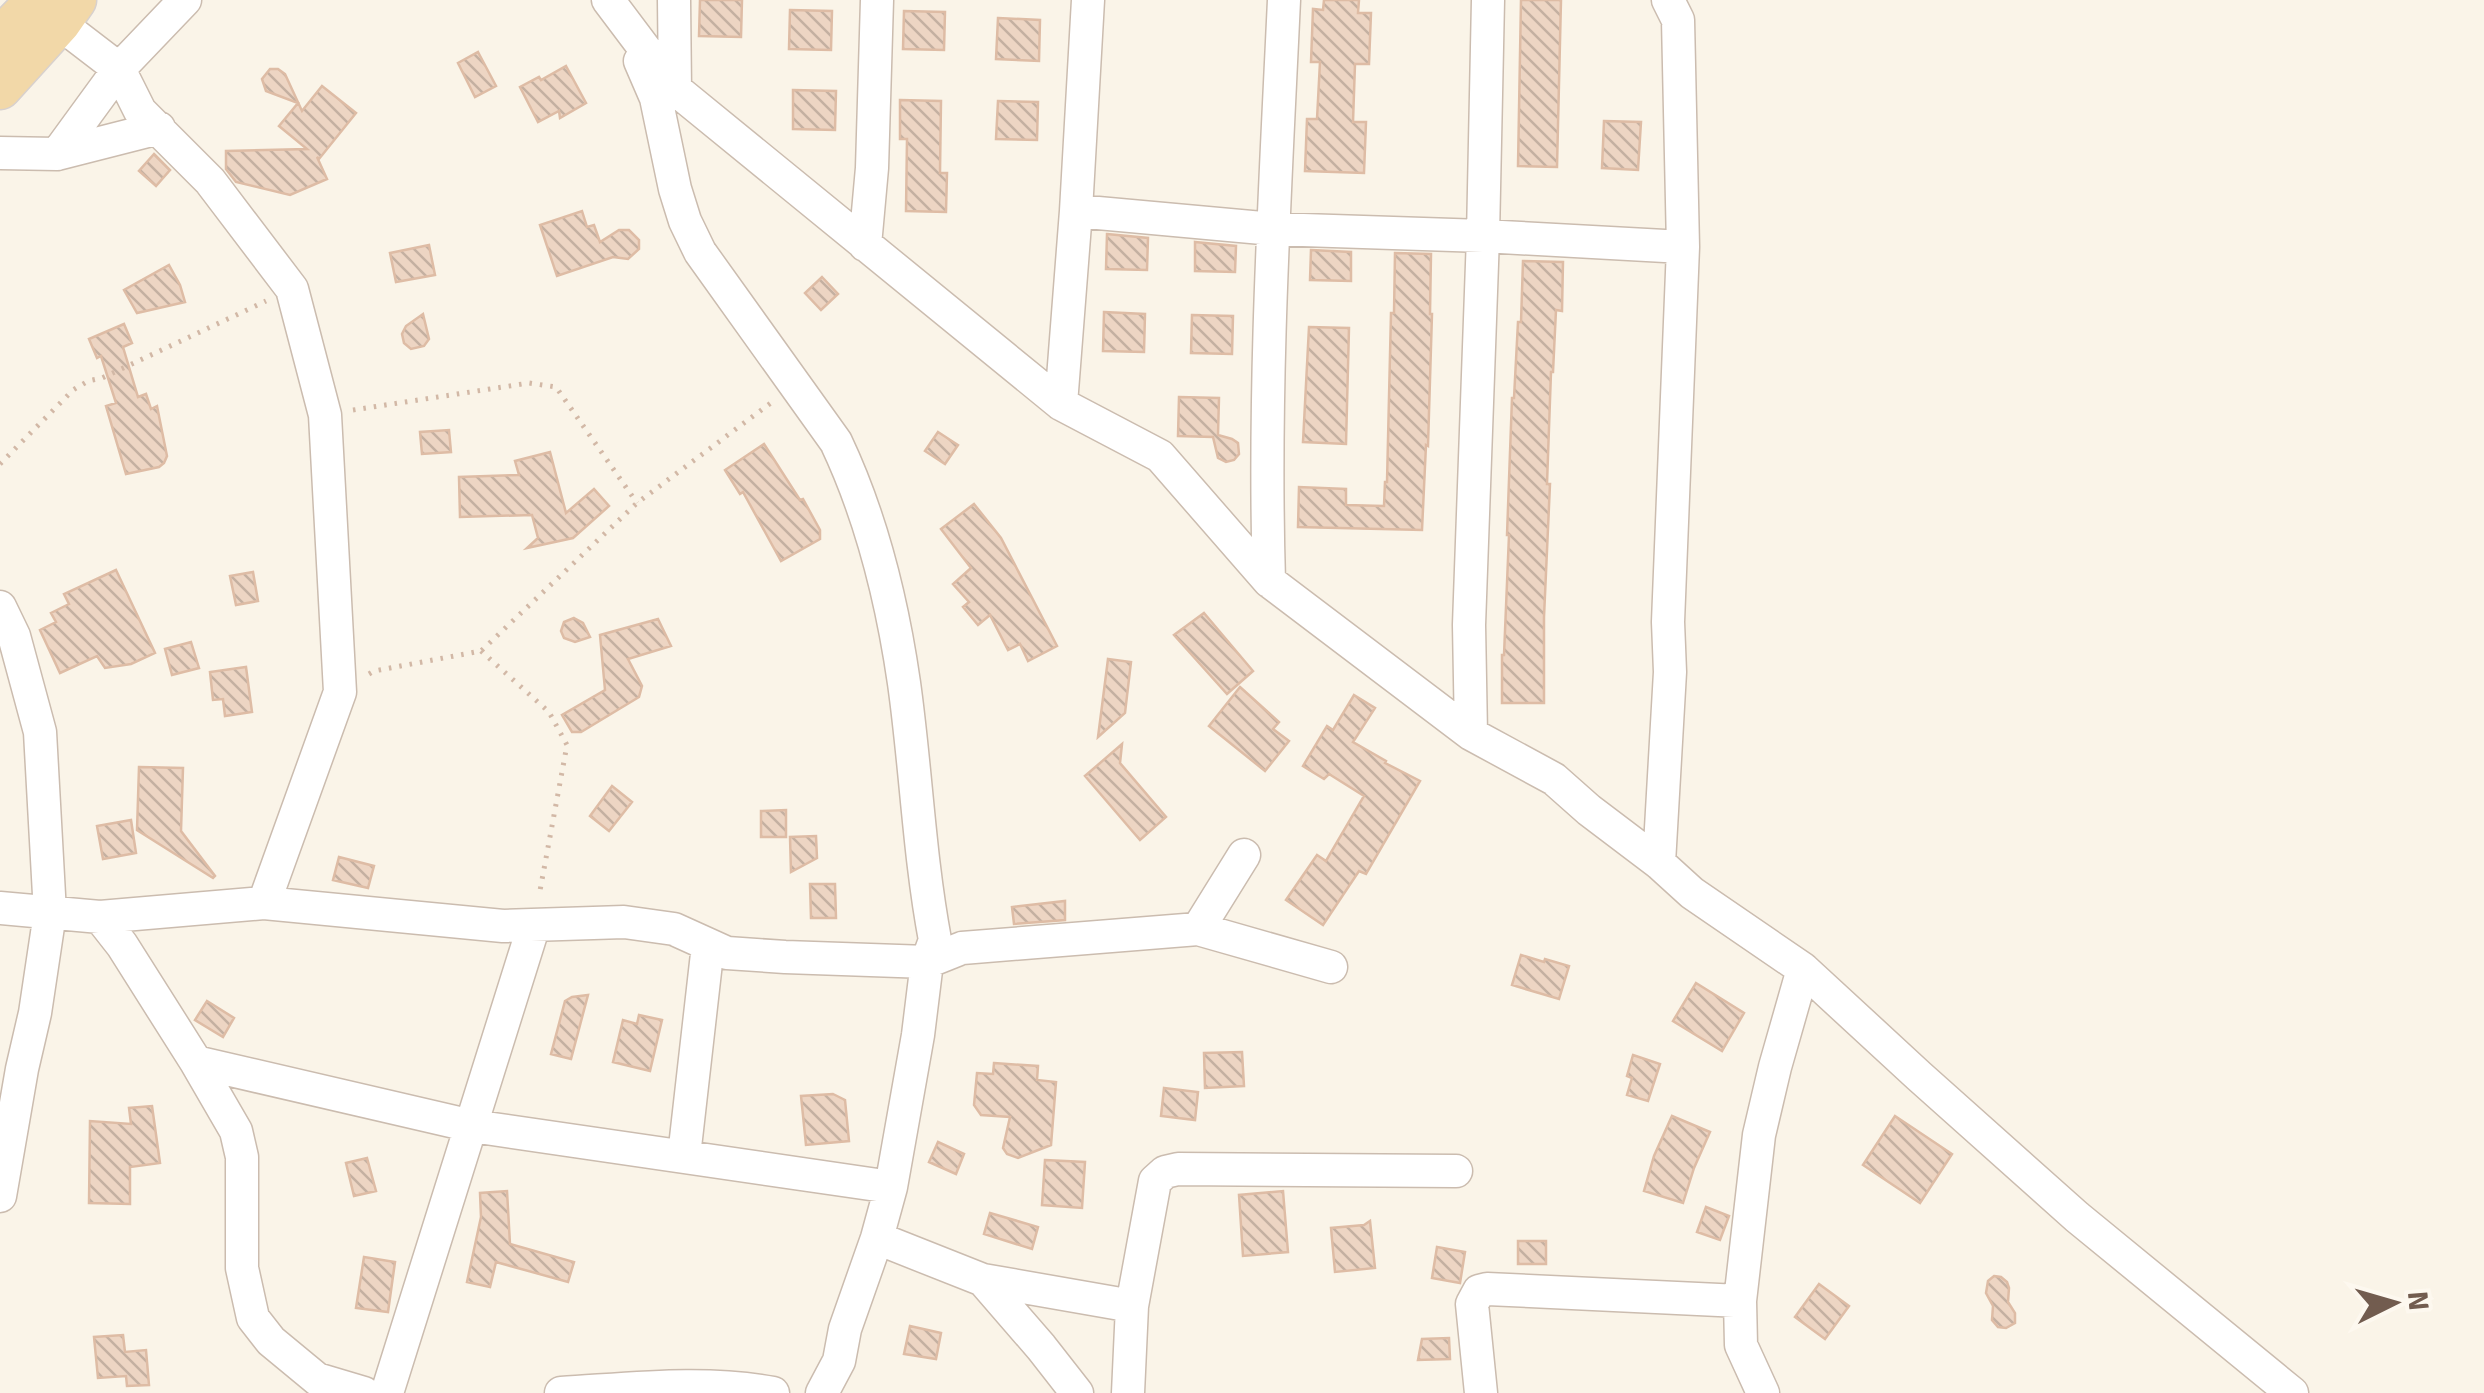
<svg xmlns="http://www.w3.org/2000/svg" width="2484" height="1393" font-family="Signika,sans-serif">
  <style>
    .building { fill: url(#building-back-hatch); stroke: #debca5; stroke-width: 2.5 }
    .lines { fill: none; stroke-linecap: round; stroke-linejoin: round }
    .minor-casing { stroke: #cbbcaf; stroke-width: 35 }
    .major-casing { stroke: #d8d1ce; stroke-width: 45 }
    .path { stroke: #d2b8a6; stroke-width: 5; stroke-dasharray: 2.5 8; stroke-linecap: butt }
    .minor { stroke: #fff; stroke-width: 32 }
    .major { stroke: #f2d8a8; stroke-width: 42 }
  </style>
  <defs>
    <pattern id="building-back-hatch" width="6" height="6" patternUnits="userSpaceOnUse" patternTransform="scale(2.5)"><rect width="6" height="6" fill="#edd5c3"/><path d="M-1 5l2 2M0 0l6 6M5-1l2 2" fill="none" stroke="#c4b0a1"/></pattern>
  </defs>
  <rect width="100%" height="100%" fill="#faf4e8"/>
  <path class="building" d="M 700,0 L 742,0 L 741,37 L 699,36 Z
    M 1324,0 L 1359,0 L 1358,13 L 1371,13 L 1369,64 L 1355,64 L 1353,122 L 1366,122 L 1364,173 L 1305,171 L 1307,119 L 1317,119 L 1320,62 L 1311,62 L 1313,9 L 1323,10 Z
    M 1521,0 L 1561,0 L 1557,167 L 1518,166 Z
    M 790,10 L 832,11 L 831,50 L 789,49 Z
    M 904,11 L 945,12 L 944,50 L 903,49 Z
    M 998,18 L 1040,20 L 1039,61 L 996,59 Z
    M 478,52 L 496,86 L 475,97 L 458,63 Z
    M 566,66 L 586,103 L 560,118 L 559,111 L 538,122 L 520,87 L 539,77 L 541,80 Z
    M 270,69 L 278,69 L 285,74 L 302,111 L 322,86 L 356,113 L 319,159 L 317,157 L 327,179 L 290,195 L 236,182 L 226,169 L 226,151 L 307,149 L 279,126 L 298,103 L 266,91 L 262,79 Z
    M 793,90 L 836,91 L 835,130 L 793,129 Z
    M 900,100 L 941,101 L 940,173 L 947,173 L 946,212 L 906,211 L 907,139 L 900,139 Z
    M 998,101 L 1038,102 L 1037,140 L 996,139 Z
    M 1604,121 L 1641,122 L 1638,170 L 1602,168 Z
    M 154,154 L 170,170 L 156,186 L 139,171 Z
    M 582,211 L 587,227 L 594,225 L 600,242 L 619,230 L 629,230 L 639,240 L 639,249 L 628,259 L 613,257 L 557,276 L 540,225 Z
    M 1107,234 L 1148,238 L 1147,270 L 1106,269 Z
    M 1195,242 L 1236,246 L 1235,272 L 1195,271 Z
    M 429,245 L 435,275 L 396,282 L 390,253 Z
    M 1311,250 L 1351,252 L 1351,281 L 1310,280 Z
    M 1395,253 L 1431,254 L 1430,314 L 1432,314 L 1428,446 L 1426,445 L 1422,530 L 1298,527 L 1299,487 L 1346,489 L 1346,505 L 1384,506 L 1385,482 L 1387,482 L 1391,313 L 1394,313 Z
    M 1523,261 L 1563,262 L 1562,311 L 1556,310 L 1553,372 L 1551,372 L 1547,484 L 1550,484 L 1544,617 L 1544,703 L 1502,703 L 1502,655 L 1504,655 L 1509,535 L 1507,535 L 1512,398 L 1514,398 L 1518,322 L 1521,322 Z
    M 169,265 L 180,285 L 185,302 L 137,313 L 124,290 Z
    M 822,277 L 838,294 L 821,310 L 805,293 Z
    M 1104,312 L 1145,314 L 1144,352 L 1103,351 Z
    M 423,314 L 429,339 L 424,346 L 411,349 L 404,343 L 402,334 L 406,326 Z
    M 1192,315 L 1233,316 L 1232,354 L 1191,353 Z
    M 124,324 L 132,343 L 123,347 L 138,397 L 146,394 L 151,409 L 157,406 L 167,456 L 164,463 L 159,467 L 126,474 L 106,406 L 116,403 L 101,356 L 97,358 L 89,339 Z
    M 1309,327 L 1349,328 L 1346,444 L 1303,442 Z
    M 1179,397 L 1219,398 L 1218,435 L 1232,439 L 1238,443 L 1239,454 L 1234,460 L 1226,462 L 1218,458 L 1213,437 L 1178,436 Z
    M 449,430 L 451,452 L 422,454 L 420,432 Z
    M 938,432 L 958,445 L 945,464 L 925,451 Z
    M 764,444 L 800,500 L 803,499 L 820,530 L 820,539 L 781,561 L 743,492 L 740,494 L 725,470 Z
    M 550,452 L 566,513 L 594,489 L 609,506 L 573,538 L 527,548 L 538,538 L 532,515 L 460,517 L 459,477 L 519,475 L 515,461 Z
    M 974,504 L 1001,538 L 1057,646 L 1028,661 L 1020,644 L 1008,650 L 990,615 L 978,625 L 963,607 L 969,602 L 953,584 L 971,568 L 941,529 Z
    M 116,570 L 155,653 L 131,664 L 105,668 L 97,656 L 60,673 L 40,630 L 56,622 L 51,613 L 69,604 L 64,594 Z
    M 253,572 L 258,601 L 236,605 L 230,576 Z
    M 1204,613 L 1253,671 L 1227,694 L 1174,635 Z
    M 574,618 L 583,623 L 590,637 L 575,642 L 564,638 L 561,631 L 564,622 Z
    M 658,619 L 671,646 L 628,659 L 642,686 L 639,697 L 581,732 L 572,732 L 562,715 L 605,690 L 600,635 Z
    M 191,642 L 199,668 L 172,675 L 165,649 Z
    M 1108,659 L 1131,662 L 1125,713 L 1098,737 Z
    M 246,667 L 252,712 L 225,716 L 223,699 L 213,700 L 210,672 Z
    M 1240,687 L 1279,722 L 1273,729 L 1289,741 L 1265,771 L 1209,726 Z
    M 1354,695 L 1375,708 L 1353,742 L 1386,761 L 1385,763 L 1420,781 L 1366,874 L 1359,871 L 1323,925 L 1286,900 L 1317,855 L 1326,861 L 1364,796 L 1329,774 L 1324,779 L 1303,766 L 1327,726 L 1333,730 Z
    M 1122,744 L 1120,763 L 1166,817 L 1140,840 L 1085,776 Z
    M 139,767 L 183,768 L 181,831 L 215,876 L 213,878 L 137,830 Z
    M 612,786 L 632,802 L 609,831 L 590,816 Z
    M 786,810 L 786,837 L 761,837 L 761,811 Z
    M 131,820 L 136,853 L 103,859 L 97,826 Z
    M 816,836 L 817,858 L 791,872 L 790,837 Z
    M 339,857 L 374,866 L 368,888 L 333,880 Z
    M 810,884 L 835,884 L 836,918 L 811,918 Z
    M 1065,901 L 1065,920 L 1014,924 L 1012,907 Z
    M 1521,955 L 1544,962 L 1545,959 L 1569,966 L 1559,999 L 1512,985 Z
    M 1696,983 L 1744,1013 L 1722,1051 L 1673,1021 Z
    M 588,995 L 571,1059 L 551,1054 L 565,1001 L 572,997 Z
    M 207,1001 L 234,1018 L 223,1037 L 195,1020 Z
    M 639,1015 L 662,1020 L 650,1071 L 613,1062 L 623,1020 L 637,1024 Z
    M 1242,1052 L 1244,1086 L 1205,1088 L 1204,1053 Z
    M 1633,1055 L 1660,1064 L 1648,1101 L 1627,1095 L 1632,1078 L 1627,1076 Z
    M 994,1063 L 1038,1066 L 1037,1080 L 1056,1082 L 1051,1145 L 1018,1158 L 1007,1154 L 1003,1148 L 1010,1117 L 981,1115 L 974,1105 L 977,1073 L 993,1074 Z
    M 1164,1088 L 1198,1092 L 1195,1120 L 1161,1116 Z
    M 833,1094 L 845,1100 L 849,1141 L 806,1145 L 801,1096 Z
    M 152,1106 L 160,1163 L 130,1167 L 130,1204 L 89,1203 L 90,1121 L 131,1124 L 129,1108 Z
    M 1672,1116 L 1710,1132 L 1694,1168 L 1683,1203 L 1644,1191 L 1654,1156 Z
    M 1895,1116 L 1952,1154 L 1920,1203 L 1863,1165 Z
    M 938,1142 L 964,1154 L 956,1174 L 929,1162 Z
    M 367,1158 L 376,1191 L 354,1196 L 346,1163 Z
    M 1045,1160 L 1085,1162 L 1082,1208 L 1042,1205 Z
    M 507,1191 L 510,1244 L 574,1262 L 568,1282 L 496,1262 L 490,1287 L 467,1282 L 481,1217 L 480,1193 Z
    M 1283,1191 L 1288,1252 L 1243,1256 L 1239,1195 Z
    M 1706,1207 L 1729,1216 L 1720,1240 L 1697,1232 Z
    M 990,1213 L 1038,1227 L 1032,1249 L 984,1234 Z
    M 1370,1221 L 1375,1268 L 1335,1272 L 1331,1228 L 1364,1225 Z
    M 1518,1241 L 1546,1241 L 1546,1264 L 1518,1264 Z
    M 1437,1247 L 1465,1252 L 1460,1283 L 1432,1278 Z
    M 364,1257 L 395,1262 L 388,1312 L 356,1308 Z
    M 1994,1276 L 2001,1277 L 2007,1282 L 2009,1288 L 2008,1302 L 2015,1313 L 2015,1323 L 2006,1328 L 1998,1327 L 1992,1320 L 1993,1306 L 1986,1293 L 1988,1281 Z
    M 1819,1284 L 1849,1306 L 1825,1339 L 1795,1317 Z
    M 910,1326 L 941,1333 L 936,1359 L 904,1354 Z
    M 123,1335 L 125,1352 L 146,1350 L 149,1385 L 127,1386 L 126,1376 L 98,1378 L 94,1337 Z
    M 1449,1338 L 1450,1359 L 1418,1360 L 1422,1339 Z"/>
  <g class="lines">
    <defs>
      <path id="minor" d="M 608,0 L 675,89 L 1061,404 L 1160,456 L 1269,581 L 1471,734 L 1554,779 L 1589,810 L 1659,863 L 1692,893 L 1803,969 L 1775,1067 L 1759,1135 L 1740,1301 L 1741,1345 L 1763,1393
        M 674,0 L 675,89
        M 59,23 L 119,69 L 140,111 L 210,181 L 292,289 L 325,415 L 340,692 L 264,903
        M 640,61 L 656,98 L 675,189 L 685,221 L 700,252 L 836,442 C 872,518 892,600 904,683 C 916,768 919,855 935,940 L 927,962 L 918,1035 L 891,1187 L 877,1238 L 845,1329 L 839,1361 L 822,1393
        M 0,153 L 57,154 L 119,69 L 185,0
        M 57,154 L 159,128
        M 1076,211 L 1273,229 L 1483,236 L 1683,247
        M 865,245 L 872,168 L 877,0
        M 1061,404 L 1076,211 L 1088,0
        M 1269,581 C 1263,387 1275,193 1284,0
        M 0,607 L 14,636 L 40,732 L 50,913 L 35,1013 L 22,1069 L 0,1196
        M 1471,734 L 1469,625 L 1483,236 L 1488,0
        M 1659,863 L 1670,672 L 1668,622 L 1683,247 L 1678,20 L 1668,0
        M 0,908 L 100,917 L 264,903 L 503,926 L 624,922 L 674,929 L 727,953 L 785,957 L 927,962 L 962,948 L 1198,929 L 1331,967
        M 100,917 L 122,945 L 196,1062 L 236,1131 L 242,1157 L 242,1268 L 253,1318 L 271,1341 L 317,1379 L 364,1393
        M 1198,929 L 1244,855
        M 1803,969 L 1919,1076 L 2077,1217 L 2292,1393
        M 196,1062 L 472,1126 L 891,1187
        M 684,1156 L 708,945
        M 877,1238 L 983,1280 L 1041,1347 L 1077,1393
        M 983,1280 L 1132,1306 L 1155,1181 L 1165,1172 L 1178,1169 L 1456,1171
        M 387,1393 L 534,925
        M 561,1393 C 630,1389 704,1380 773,1393
        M 1128,1393 L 1132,1306
        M 1481,1393 L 1472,1304 L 1479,1291 L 1487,1289 L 1740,1301"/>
      <path id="major" d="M 0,39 L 38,0
        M 0,88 L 59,23 L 75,0"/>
    </defs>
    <use href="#minor" class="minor-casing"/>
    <use href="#major" class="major-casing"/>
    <path class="path" d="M 353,410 L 529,383 L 556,387 L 637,503
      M 0,464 L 73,390 L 88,381 L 102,378 L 266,301
      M 481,651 L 549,712 L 567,745 L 539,896
      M 369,674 L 374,671 L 481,651 L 637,503 L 772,402"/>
    <use href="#minor" class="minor"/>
    <use href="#major" class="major"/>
  </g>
  <g transform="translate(2394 1303) rotate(85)" stroke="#fdf8ef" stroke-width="8" paint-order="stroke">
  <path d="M0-8L18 38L0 25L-18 38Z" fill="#725c4f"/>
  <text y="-15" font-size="28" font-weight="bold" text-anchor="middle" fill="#725c4f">N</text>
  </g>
</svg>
